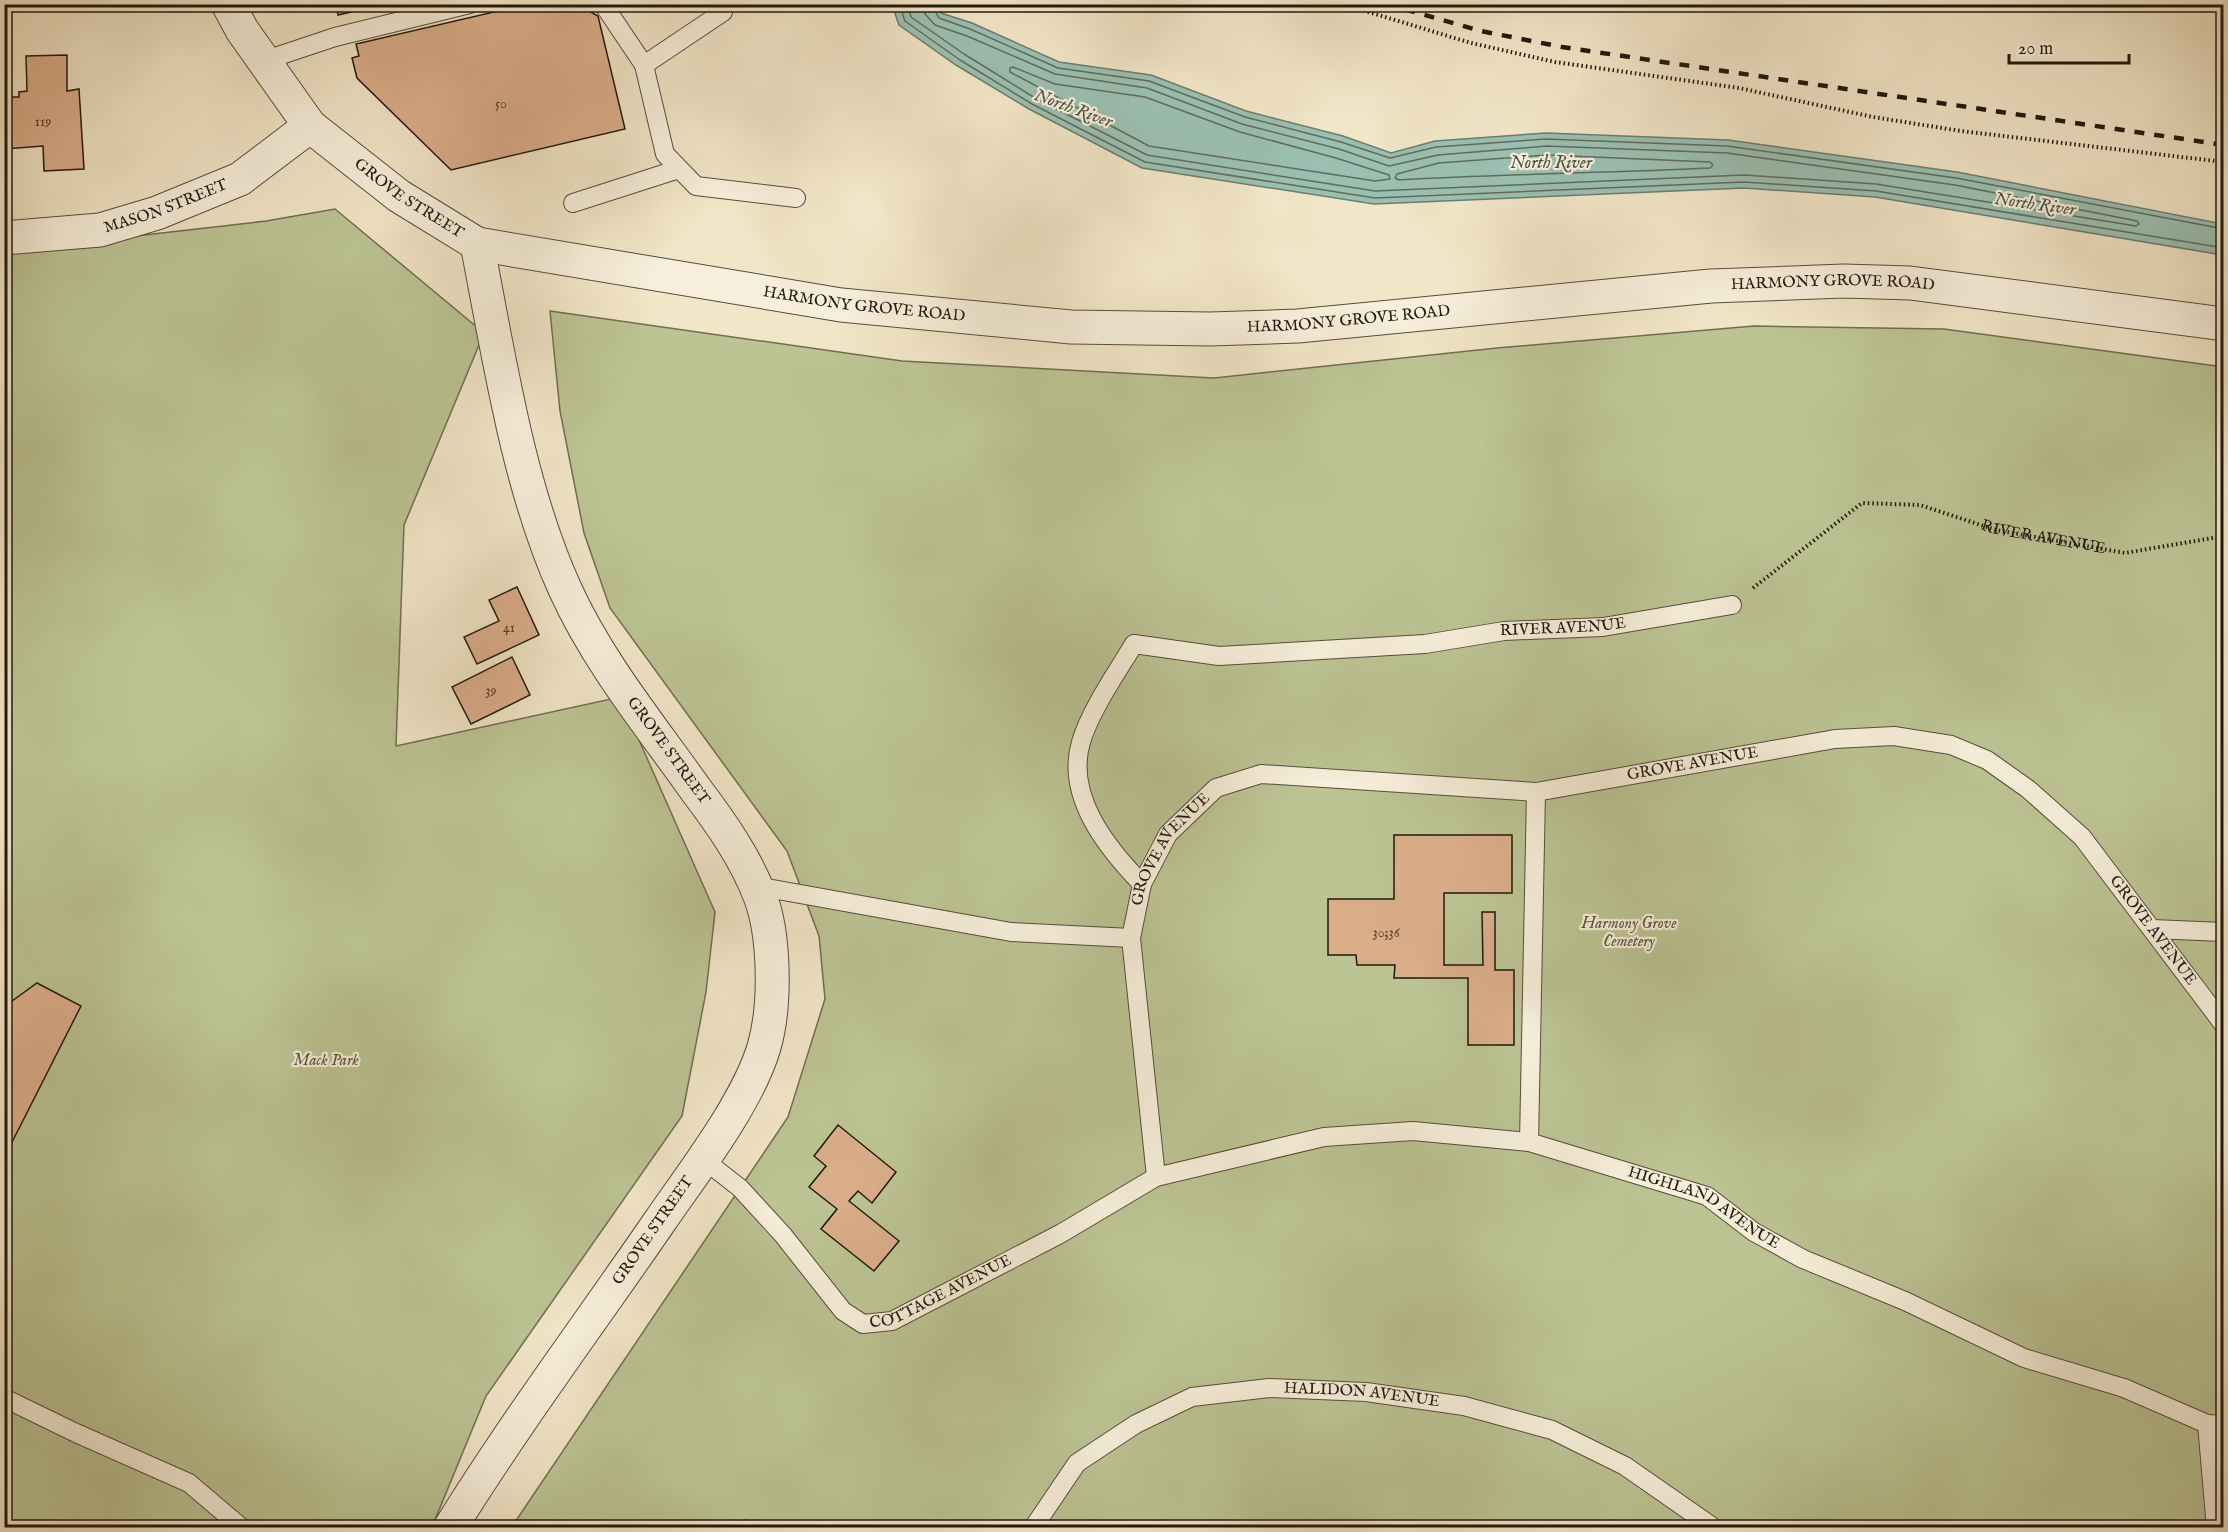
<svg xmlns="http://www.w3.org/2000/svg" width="2228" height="1532" font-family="'IM FELL English',serif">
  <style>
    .green { fill: #bcc494; stroke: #6f6e51; stroke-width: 1.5 }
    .water { fill: #9bc0b2; stroke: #6b7d70; stroke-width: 1.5 }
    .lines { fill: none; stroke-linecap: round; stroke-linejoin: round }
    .shore { stroke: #5e6c60; stroke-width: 1.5 }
    .building { fill: #dbae8a; stroke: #22180e; stroke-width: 1.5 }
    .service-casing { stroke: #564c3c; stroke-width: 20 }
    .tertiary-casing { stroke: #564c3c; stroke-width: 35 }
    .path { stroke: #22180e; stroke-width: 4; stroke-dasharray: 1.5 3; stroke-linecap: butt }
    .service { stroke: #f7efdb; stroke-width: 18 }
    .tertiary { stroke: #f7efdb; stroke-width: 33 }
    .rail { stroke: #22180e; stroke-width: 4.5; stroke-dasharray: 10 10; stroke-linecap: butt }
    .labels { text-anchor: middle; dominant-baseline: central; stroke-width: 4.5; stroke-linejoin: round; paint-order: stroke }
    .number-label { font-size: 14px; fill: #503e2d }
    .street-label { font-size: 16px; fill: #22180e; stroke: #f7efdb }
    .park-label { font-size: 16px; font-style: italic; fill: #58543d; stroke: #f7efdb }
    .water-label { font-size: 18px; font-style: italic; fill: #4c5347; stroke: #f7efdb }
  </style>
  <rect width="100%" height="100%" fill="#f2e6c8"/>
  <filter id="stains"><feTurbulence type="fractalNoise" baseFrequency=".00333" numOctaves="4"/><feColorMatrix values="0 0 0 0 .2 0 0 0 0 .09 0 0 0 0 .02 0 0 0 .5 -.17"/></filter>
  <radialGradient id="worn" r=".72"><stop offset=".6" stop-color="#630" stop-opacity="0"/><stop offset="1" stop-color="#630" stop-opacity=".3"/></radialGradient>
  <path class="green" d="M 335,209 L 484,333 L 404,525 L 396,746 L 620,697 L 715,912 L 706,992 L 682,1116 L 486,1396 L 432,1527 L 5,1527 L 4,251 L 266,221 Z
    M 550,311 L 902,361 L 1214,378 L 1497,348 L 1754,326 L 1944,329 L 2223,367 L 2223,1527 L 511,1528 L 788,1117 L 825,999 L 819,936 L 787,851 L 610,608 L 584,533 L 560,411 Z"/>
  <path class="water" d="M 892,5 L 935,5 L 941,13 L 972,23 L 1059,62 L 1151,75 L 1246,111 L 1343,136 L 1391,153 L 1435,141 L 1546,133 L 1728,140 L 1957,172 L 2223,224 L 2223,255 L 1875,197 L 1744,188 L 1374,204 L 1142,168 L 1029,109 L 956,65 L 899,25 Z"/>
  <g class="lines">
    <path class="shore" d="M 899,4 L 905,21 L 960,60 L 1032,104 L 1145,162 L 1375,198 L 1744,182 L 1876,191 L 2224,248
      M 907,4 L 911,17 L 964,54 L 1035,98 L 1147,155 L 1375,191 L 1744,175 L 1876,184 L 2136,226 L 2139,224 L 2137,221 L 1955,185 L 1727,153 L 1547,146 L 1438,155 L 1389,166 L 1339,149 L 1242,124 L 1147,88 L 1055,74 L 967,36 L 935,25 L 925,14 L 923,4
      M 931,4 L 939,18 L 970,29 L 1058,68 L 1149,81 L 1245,117 L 1341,142 L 1390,158 L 1436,147 L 1546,139 L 1727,146 L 1956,178 L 2224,229
      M 1013,67 L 1055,84 L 1145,97 L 1240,132 L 1336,158 L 1389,175 L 1390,179 L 1375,181 L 1149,146 L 1010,72 L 1010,68 Z
      M 1547,155 L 1710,162 L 1713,165 L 1710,168 C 1606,173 1502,174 1399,180 L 1395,178 L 1397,174 L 1439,163 Z"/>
  </g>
  <path class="building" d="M 336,4 L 386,4 L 338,15 Z
    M 528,4 L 576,4 L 598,16 L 625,129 L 451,170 L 357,78 L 352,58 L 359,56 L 356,44 Z
    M 67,55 L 67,91 L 79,89 L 84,169 L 44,171 L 43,146 L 4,149 L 4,97 L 19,97 L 19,92 L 27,91 L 26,56 Z
    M 517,587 L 539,635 L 477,664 L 464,637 L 499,621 L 489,600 Z
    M 512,657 L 530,695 L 471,724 L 452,687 Z
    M 1394,835 L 1512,835 L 1512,893 L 1444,893 L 1444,965 L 1483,965 L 1482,912 L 1495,912 L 1495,970 L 1514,970 L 1514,1045 L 1468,1045 L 1468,978 L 1394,978 L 1395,965 L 1357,965 L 1356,955 L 1328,955 L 1328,899 L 1394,899 Z
    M 37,983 L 81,1006 L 4,1158 L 4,1002 L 8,1004 Z
    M 838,1125 L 896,1172 L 872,1203 L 858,1191 L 849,1201 L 899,1241 L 874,1271 L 821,1229 L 837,1209 L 809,1187 L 826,1166 L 814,1156 Z
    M 746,1520 L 783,1528 L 744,1528 Z"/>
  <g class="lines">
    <defs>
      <g id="service">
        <path d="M 603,4 L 644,65"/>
        <path d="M 723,12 L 644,65 L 665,154 L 696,186 L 796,198"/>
        <path d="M 263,61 L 335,37 L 470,4"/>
        <path d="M 573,203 L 679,169"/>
        <path id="s2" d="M 1142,884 C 1107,848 1065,796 1081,742 C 1090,711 1117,672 1134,644 L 1219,656 L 1425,644 L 1504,631 L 1603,627 L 1732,605"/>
        <path d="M 756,886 L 1011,932 L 1131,938"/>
        <path d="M 2152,929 L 2224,932"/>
        <path d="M 1529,1142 L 1536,792"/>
        <path id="s3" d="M 703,1159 L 740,1188 L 783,1235 L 843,1311 L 863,1324 L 892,1321 L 1060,1234 L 1156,1177 L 1324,1137 L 1413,1131 L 1529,1142 L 1707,1196 L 1754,1232 L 1803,1259 L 1905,1301 L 2024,1358 L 2124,1388 L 2207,1424 L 2224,1425"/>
        <path id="s4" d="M 1156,1177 L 1131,938 L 1142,884 L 1168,834 L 1216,788 L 1261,774 L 1536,792 L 1835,739 L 1894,736 L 1951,745 L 1987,760 L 2028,789 L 2082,837 L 2224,1025"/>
        <path d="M 4,1398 L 76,1433 L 189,1483 L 242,1528"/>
        <path d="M 2207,1424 L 2216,1528"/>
        <path id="s5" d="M 1033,1528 L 1077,1463 L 1136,1424 L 1192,1397 L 1269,1388 L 1366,1392 L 1464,1406 L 1552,1430 L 1625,1466 L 1714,1528"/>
      </g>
      <g id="tertiary">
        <path id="s6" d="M 228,4 L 242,30 L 310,126 L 399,196 L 477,244 L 841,305 L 1071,327 L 1210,329 L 1298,326 L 1711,286 L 1844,281 L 1910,283 L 2224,324"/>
        <path id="s7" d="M 4,238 L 100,230 L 157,213 L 240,179 L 310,126"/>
        <path id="s8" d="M 450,1528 C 515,1423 590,1323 660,1221 C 693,1173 748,1102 764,1047 C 776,1006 775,935 760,896 C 745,857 721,823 696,790 C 650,725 598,662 565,589 C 518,486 499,356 477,244"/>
      </g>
    </defs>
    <use href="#service" class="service-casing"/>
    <use href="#tertiary" class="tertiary-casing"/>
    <g class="path">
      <path d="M 1342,4 L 1471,43 L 1555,62 L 1739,88 L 1873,117 L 1961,131 L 2224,162"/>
      <path id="s1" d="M 1753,588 L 1862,503 L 1920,505 L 1996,530 L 2125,553 L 2224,536"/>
    </g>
    <use href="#service" class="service"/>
    <use href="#tertiary" class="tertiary"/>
    <path class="rail" d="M 1386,4 L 1481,31 L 1562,47 L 2224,145"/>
  </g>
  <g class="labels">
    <g class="number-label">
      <text x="501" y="104">50</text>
      <text x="43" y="122">119</text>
      <text x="509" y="628">41</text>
      <text x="491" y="691">39</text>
      <text x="1386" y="933">30;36</text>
    </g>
    <g class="street-label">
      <text stroke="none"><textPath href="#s6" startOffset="270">GROVE STREET</textPath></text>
      <text stroke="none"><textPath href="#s7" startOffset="166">MASON STREET</textPath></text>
      <text stroke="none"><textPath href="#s6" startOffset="1716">HARMONY GROVE ROAD</textPath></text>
      <text stroke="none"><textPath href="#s6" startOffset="744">HARMONY GROVE ROAD</textPath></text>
      <text stroke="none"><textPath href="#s6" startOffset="1230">HARMONY GROVE ROAD</textPath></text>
      <text stroke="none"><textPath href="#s1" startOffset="324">RIVER AVENUE</textPath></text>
      <text stroke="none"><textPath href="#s2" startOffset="705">RIVER AVENUE</textPath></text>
      <text transform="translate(668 751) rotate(54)">GROVE STREET</text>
      <text stroke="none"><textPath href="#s4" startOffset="900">GROVE AVENUE</textPath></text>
      <text stroke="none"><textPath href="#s4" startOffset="340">GROVE AVENUE</textPath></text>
      <text stroke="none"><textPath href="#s4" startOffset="1440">GROVE AVENUE</textPath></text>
      <text stroke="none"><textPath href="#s3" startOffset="1128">HIGHLAND AVENUE</textPath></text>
      <text stroke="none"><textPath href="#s8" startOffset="360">GROVE STREET</textPath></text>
      <text stroke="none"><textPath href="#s3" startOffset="316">COTTAGE AVENUE</textPath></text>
      <text stroke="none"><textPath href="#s5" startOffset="382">HALIDON AVENUE</textPath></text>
    </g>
    <g class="park-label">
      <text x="1629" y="924">Harmony Grove<tspan x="1629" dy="18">Cemetery</tspan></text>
      <text x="326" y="1061">Mack Park</text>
    </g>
    <g class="water-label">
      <text transform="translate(1073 109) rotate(20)">North River</text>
      <text x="1551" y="163">North River</text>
      <text transform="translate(2035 205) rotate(8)">North River</text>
    </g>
  </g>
  <rect width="2228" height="1532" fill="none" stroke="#f2e6c8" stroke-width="24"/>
  <rect x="6" y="6" width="2216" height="1520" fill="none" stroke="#22180e" stroke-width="3"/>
  <rect x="12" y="12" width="2204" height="1508" fill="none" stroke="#22180e" stroke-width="1.5"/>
  <path d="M2009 54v9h120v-9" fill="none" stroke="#22180e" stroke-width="3"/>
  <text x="2018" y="54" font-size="18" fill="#22180e" stroke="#f7efdb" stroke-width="4.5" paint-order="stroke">20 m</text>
  <rect width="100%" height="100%" filter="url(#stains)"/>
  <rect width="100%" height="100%" fill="url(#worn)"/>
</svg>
